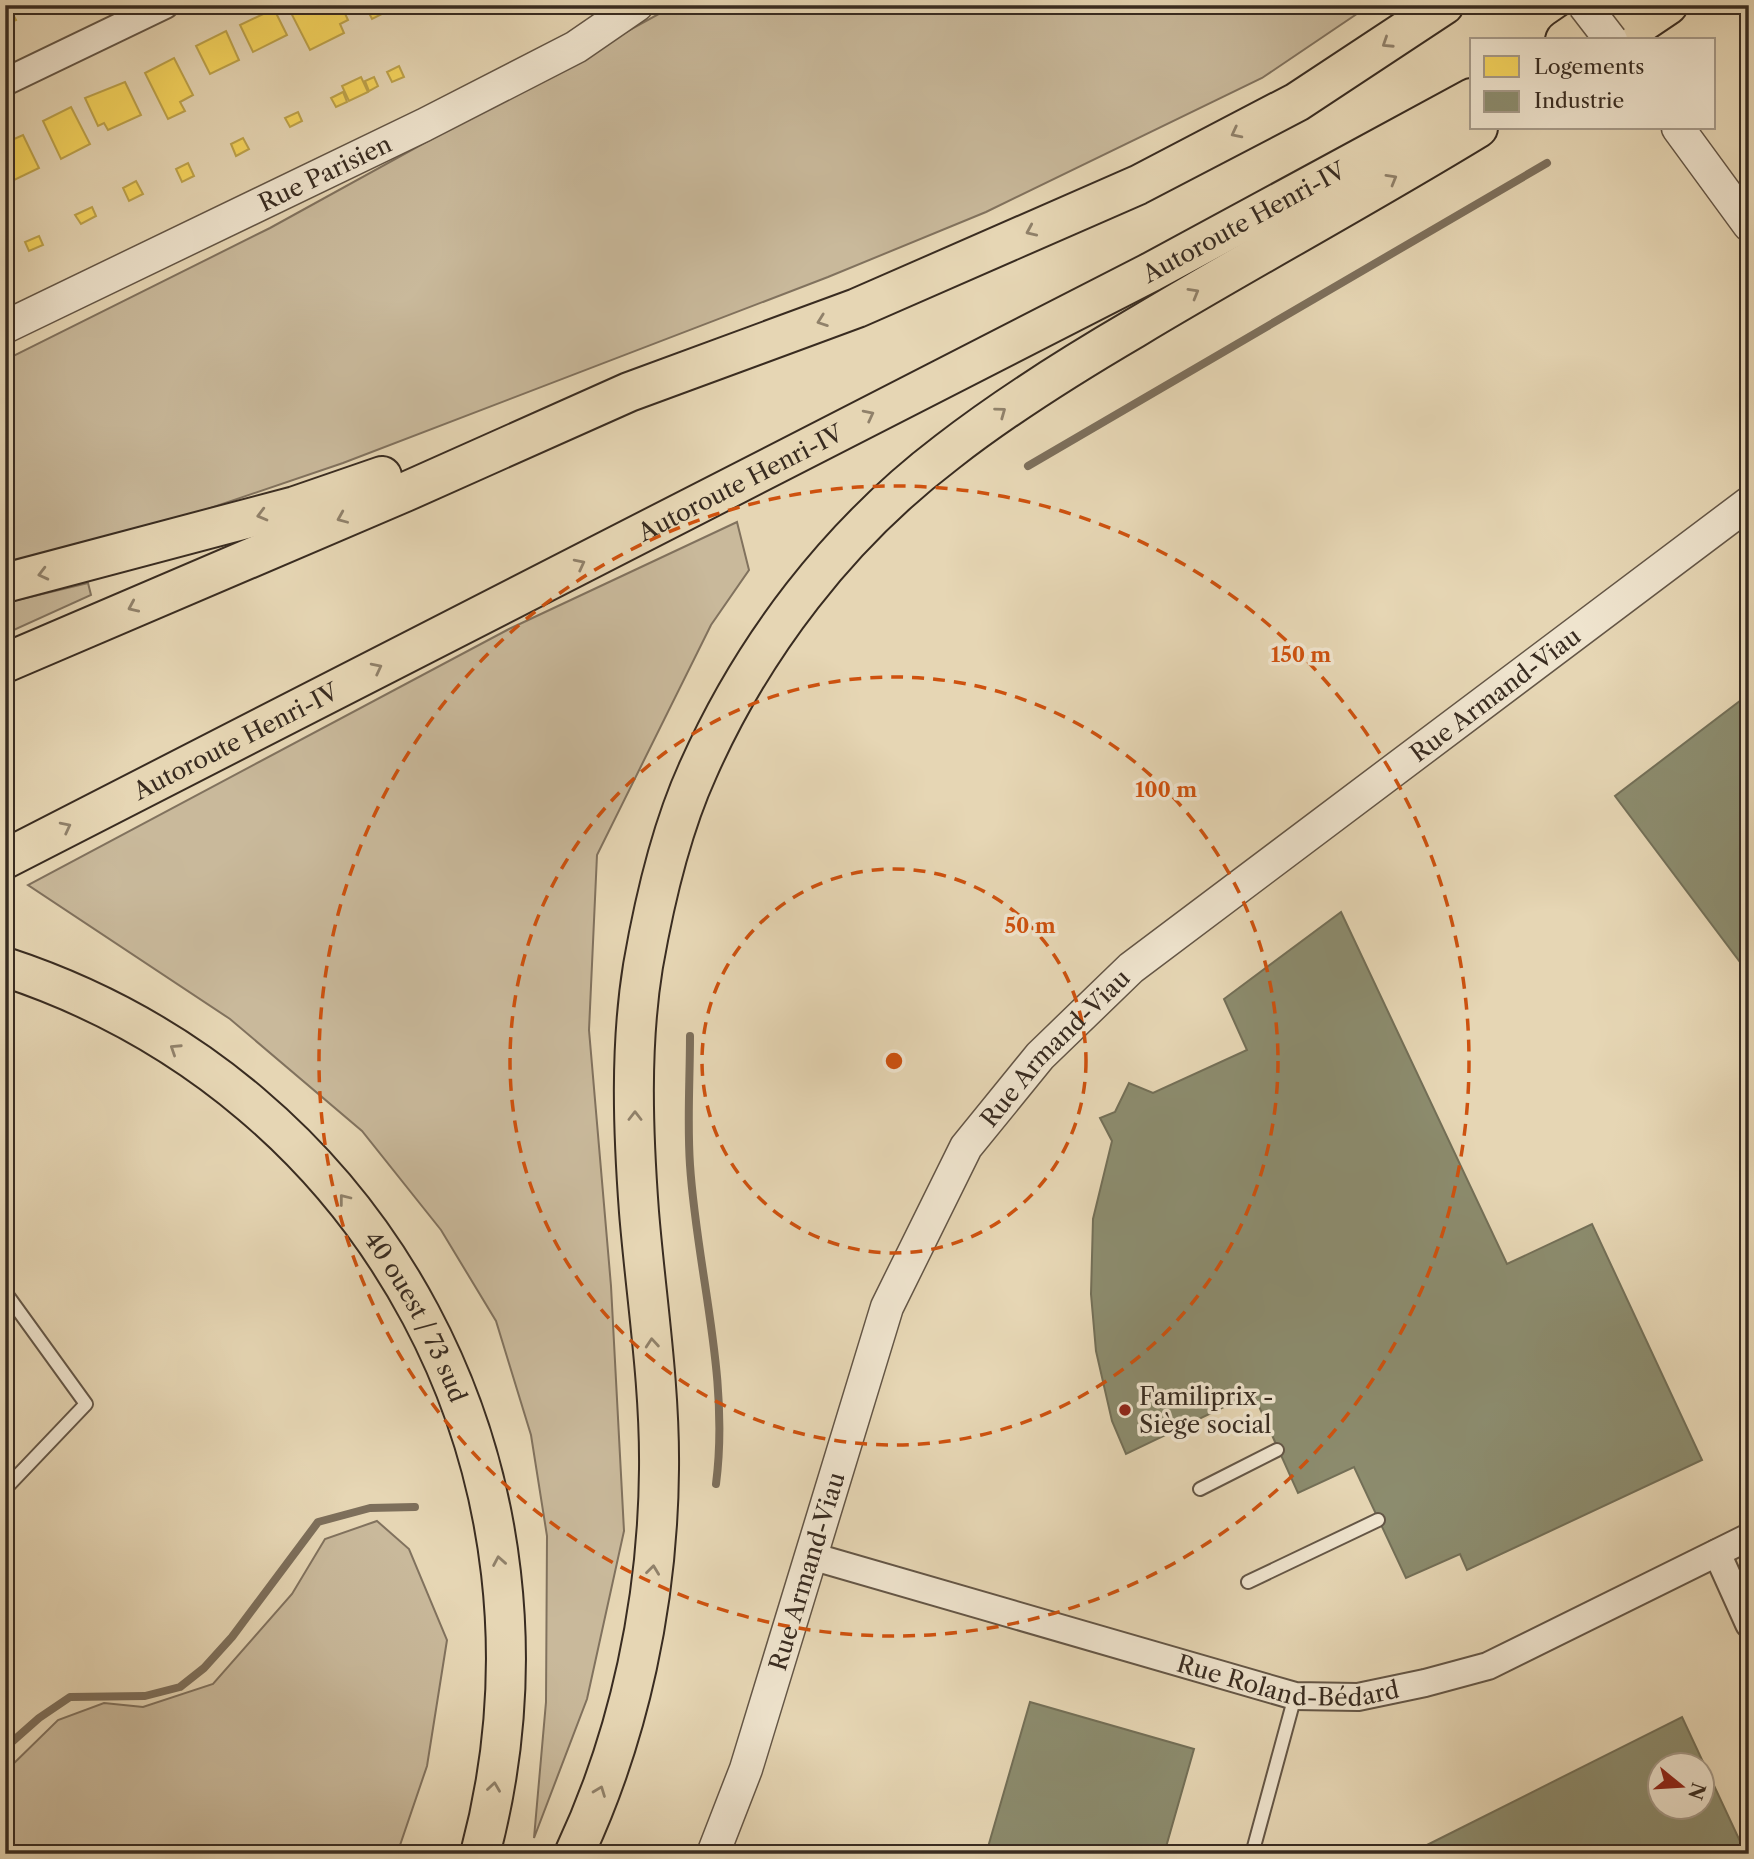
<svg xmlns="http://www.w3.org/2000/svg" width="1754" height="1859" font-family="'Libre Caslon Text',serif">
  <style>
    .green { fill: #c9b99b; stroke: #81725e; stroke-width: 2 }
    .homes { fill: #f6d55c; stroke: #bda24a; stroke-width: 2 }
    .industry { fill: #8c8c6e; stroke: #736f57; stroke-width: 2; fill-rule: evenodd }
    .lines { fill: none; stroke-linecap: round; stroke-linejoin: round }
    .stream { stroke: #7d6f5b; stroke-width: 8 }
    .service-casing { stroke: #645646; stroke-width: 16 }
    .minor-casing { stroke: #645646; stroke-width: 30 }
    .tertiary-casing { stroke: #645646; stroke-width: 35 }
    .motorway-casing { stroke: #392c21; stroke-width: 42 }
    .service { stroke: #efe4ce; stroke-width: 12 }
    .minor { stroke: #efe4ce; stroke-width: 26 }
    .tertiary { stroke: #efe4ce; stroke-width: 32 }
    .motorway { stroke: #e6d6b4; stroke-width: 38 }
    .tertiary-bridge-casing { stroke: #645646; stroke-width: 35; stroke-linecap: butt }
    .tertiary-bridge { stroke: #efe4ce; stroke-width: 32 }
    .oneway { stroke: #90816a }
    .ring { fill: none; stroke: #ce520f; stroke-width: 3.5; stroke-dasharray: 12 9 }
    .poi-dot { fill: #8f2418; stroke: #efe4ce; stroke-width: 2.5 }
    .labels { text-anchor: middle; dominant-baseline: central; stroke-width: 7; stroke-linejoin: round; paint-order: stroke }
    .street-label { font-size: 24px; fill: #392c21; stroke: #efe4ce }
    .poi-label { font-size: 24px; fill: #392c21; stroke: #efe4ce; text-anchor: start }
    .centre { fill: #ce520f; stroke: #efe4ce; stroke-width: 3.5 }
    .ring-label { font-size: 21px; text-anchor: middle; font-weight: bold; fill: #ce520f; stroke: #efe4ce; stroke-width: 7; stroke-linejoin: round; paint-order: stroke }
  </style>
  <rect width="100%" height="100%" fill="#e6d6b4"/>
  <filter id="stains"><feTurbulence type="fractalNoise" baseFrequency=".00286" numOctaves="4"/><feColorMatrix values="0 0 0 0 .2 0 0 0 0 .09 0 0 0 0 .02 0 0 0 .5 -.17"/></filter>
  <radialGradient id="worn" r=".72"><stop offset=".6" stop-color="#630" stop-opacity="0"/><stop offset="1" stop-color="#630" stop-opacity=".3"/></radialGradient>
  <path class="green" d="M 675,5 L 1370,5 L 1262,78 L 986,212 L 828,277 L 343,463 L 72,555 L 5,565 L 5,360 L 270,228 Z
    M 737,522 L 749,570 L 711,625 L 597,855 L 589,1030 L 611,1286 L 624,1531 L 587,1699 L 534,1838 L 546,1702 L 547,1536 L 531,1435 L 496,1321 L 441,1230 L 362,1131 L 230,1019 L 28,885 L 509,629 Z
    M 88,583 L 91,595 L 5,634 L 5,603 Z
    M 377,1521 L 409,1549 L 447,1640 L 427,1766 L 397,1854 L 5,1854 L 5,1772 L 58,1720 L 104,1703 L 143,1707 L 213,1684 L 292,1594 L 325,1539 Z"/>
  <path class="homes" d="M 5,5 L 8,5 L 16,20 L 5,25 Z
    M 287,5 L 341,5 L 348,20 L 340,24 L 344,33 L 310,50 Z
    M 365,5 L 391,5 L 392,9 L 372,19 Z
    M 274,9 L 287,35 L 253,52 L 240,25 Z
    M 226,31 L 239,60 L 210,74 L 196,46 Z
    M 174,58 L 193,95 L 180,102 L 185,111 L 168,119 L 145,73 Z
    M 399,66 L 404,77 L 392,82 L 387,72 Z
    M 361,77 L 368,92 L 349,101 L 342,86 Z
    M 374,77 L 378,86 L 369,91 L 365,81 Z
    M 125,82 L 141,115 L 108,130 L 104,123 L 98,126 L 85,98 Z
    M 343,92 L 347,102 L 336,107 L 331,98 Z
    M 71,107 L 90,144 L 61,159 L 43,121 Z
    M 298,112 L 302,121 L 290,127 L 285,118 Z
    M 23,135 L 39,168 L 10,182 L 5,173 L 5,143 Z
    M 243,138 L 249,149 L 236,156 L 231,144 Z
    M 188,163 L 194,176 L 182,182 L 176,169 Z
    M 136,181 L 143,194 L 129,201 L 123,188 Z
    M 92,207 L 96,216 L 81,224 L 75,215 Z
    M 39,236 L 43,245 L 29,251 L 25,242 Z"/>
  <path class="industry" d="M 1749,694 L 1749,974 L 1615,796 Z
    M 1341,912 L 1507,1264 L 1592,1224 L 1702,1460 L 1467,1570 L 1460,1554 L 1406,1578 L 1354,1467 L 1298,1493 L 1253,1393 L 1126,1454 L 1112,1421 L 1096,1351 L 1091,1294 L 1093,1219 L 1112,1141 L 1100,1118 L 1115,1112 L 1129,1083 L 1153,1093 L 1247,1050 L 1224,999 Z
    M 1030,1702 L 1194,1749 L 1164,1854 L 986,1854 Z
    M 1682,1717 L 1746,1854 L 1409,1854 ZM 1660,1764 L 1702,1764 L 1702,1806 L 1660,1806 Z"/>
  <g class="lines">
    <path class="stream" d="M 1028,466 L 1547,163
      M 690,1036 C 690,1079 687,1122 690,1165 C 697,1272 730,1376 716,1484
      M 5,1748 L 39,1718 L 70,1697 L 145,1696 L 180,1687 L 204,1668 L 232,1637 L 318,1522 L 370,1508 L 415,1507"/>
    <defs>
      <path id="service" d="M 5,1292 L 86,1404 L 5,1489
        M 1200,1489 L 1277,1450
        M 1248,1582 L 1378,1520
        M 1252,1854 L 1295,1696"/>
      <g id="minor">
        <path d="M 5,82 L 165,5"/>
        <path d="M 1717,1553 L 1749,1624"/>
        <path id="s1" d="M 811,1556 L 1295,1696 L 1358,1697 L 1425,1683 L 1488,1666 L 1749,1537"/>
      </g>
      <g id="tertiary">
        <path d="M 1678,128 L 1749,225"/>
        <path id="s2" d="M 5,327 L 424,125 L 576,47 L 637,5"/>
        <path id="s3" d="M 713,1854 L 746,1769 L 887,1307 L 966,1147 L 1040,1056 L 1131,968 L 1749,503"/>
      </g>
      <g id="motorway">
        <path d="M 1565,40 L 1616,5"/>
        <path d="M 1616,40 L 1668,5"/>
        <path d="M 5,583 L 295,506 L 382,476"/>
        <path d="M 5,663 L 405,492 L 629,392 L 857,308 L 1138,185 L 1297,102 L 1444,5"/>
        <path id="s4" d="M 5,859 L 1151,272 L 1472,98"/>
        <path id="s5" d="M 5,967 C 379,1090 581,1475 480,1854"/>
        <path d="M 574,1854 C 630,1735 658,1600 659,1469 C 660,1383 646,1297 639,1212 C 633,1131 630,1046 643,966 C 654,903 672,827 698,770 C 753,646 839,534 947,452 C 1006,406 1070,366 1135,328 C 1248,260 1365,197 1478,128"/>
      </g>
    </defs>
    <use href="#service" class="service-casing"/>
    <use href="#minor" class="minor-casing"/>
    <use href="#tertiary" class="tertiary-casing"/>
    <use href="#motorway" class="motorway-casing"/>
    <use href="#service" class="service"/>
    <use href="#minor" class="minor"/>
    <use href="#tertiary" class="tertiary"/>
    <use href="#motorway" class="motorway"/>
    <defs>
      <path id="tertiary-bridge" d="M 1584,5 L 1611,40"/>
    </defs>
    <use href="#tertiary-bridge" class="tertiary-bridge-casing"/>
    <use href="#tertiary-bridge" class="tertiary-bridge"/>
  </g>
  <defs><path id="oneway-chevron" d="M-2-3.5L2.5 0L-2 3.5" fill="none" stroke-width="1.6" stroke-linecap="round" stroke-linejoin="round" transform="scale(1.75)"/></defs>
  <g class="oneway">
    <use href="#oneway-chevron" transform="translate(1387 43) rotate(147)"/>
    <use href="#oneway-chevron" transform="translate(1236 133) rotate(153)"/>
    <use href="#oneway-chevron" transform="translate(1392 179) rotate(-30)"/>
    <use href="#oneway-chevron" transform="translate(1031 231) rotate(156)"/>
    <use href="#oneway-chevron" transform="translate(1194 293) rotate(-30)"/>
    <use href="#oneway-chevron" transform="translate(822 321) rotate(160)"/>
    <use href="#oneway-chevron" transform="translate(1001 412) rotate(-36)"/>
    <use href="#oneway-chevron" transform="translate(869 415) rotate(-27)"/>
    <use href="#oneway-chevron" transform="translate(262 515) rotate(165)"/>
    <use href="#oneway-chevron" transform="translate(342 518) rotate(157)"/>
    <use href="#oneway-chevron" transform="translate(580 564) rotate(-27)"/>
    <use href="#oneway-chevron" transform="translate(43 574) rotate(166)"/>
    <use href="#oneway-chevron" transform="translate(133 607) rotate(156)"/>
    <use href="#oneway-chevron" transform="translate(377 668) rotate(-27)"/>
    <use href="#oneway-chevron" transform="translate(66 827) rotate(-27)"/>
    <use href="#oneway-chevron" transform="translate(175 1049) rotate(-147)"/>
    <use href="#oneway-chevron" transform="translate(635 1116) rotate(-90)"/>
    <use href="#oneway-chevron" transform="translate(344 1199) rotate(-128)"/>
    <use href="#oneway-chevron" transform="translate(652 1343) rotate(-95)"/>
    <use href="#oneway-chevron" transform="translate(499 1561) rotate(-100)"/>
    <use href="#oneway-chevron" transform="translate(653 1570) rotate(-83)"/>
    <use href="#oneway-chevron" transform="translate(494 1787) rotate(-82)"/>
    <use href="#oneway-chevron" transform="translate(600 1791) rotate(-69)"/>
  </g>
  <g class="ring">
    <circle cx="894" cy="1061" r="192"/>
    <circle cx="894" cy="1061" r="384"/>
    <circle cx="894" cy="1061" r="575"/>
  </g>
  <circle class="poi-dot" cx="1125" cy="1410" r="7"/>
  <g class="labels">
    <g class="street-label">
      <text stroke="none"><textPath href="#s2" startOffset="355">Rue Parisien</textPath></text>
      <text stroke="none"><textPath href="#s4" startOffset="1393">Autoroute Henri-IV</textPath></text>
      <text stroke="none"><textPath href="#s4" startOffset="826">Autoroute Henri-IV</textPath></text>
      <text stroke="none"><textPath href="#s3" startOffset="1452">Rue Armand-Viau</textPath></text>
      <text stroke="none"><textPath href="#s4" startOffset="259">Autoroute Henri-IV</textPath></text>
      <text stroke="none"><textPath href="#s3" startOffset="886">Rue Armand-Viau</textPath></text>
      <text stroke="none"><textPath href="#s5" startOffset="555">40 ouest / 73 sud</textPath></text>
      <text stroke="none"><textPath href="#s3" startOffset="298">Rue Armand-Viau</textPath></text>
      <text stroke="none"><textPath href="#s1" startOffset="495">Rue Roland-Bédard</textPath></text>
    </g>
    <g class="poi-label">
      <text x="1139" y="1396">Familiprix -<tspan x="1139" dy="28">Siège social</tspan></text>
    </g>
  </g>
  <circle cx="894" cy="1061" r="10" class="centre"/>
  <g class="ring-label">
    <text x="1301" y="662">150 m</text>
    <text x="1166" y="797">100 m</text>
    <text x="1030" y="933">50 m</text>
  </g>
  <rect width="1754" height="1859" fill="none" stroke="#e6d6b4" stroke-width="28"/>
  <rect x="7" y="7" width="1740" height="1845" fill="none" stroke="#392c21" stroke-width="3.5"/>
  <rect x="14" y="14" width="1726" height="1831" fill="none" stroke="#392c21" stroke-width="2"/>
  <rect x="1470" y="38" width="245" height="91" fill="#efe4ce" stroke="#a69a89" stroke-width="2"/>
  <rect x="1484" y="56" width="35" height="21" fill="#f6d55c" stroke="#a69a89" stroke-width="2"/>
  <text x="1534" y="74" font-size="21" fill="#392c21">Logements</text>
  <rect x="1484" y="91" width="35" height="21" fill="#8c8c6e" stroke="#a69a89" stroke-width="2"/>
  <text x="1534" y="108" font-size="21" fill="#392c21">Industrie</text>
  <g transform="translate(1681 1786) rotate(108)"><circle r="33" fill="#efe4ce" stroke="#a69a89" stroke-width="2"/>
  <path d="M0-5L12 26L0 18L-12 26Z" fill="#8f2418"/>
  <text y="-10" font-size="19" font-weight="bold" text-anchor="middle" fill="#392c21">N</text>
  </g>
  <rect width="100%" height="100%" filter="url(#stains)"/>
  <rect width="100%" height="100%" fill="url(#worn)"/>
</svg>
